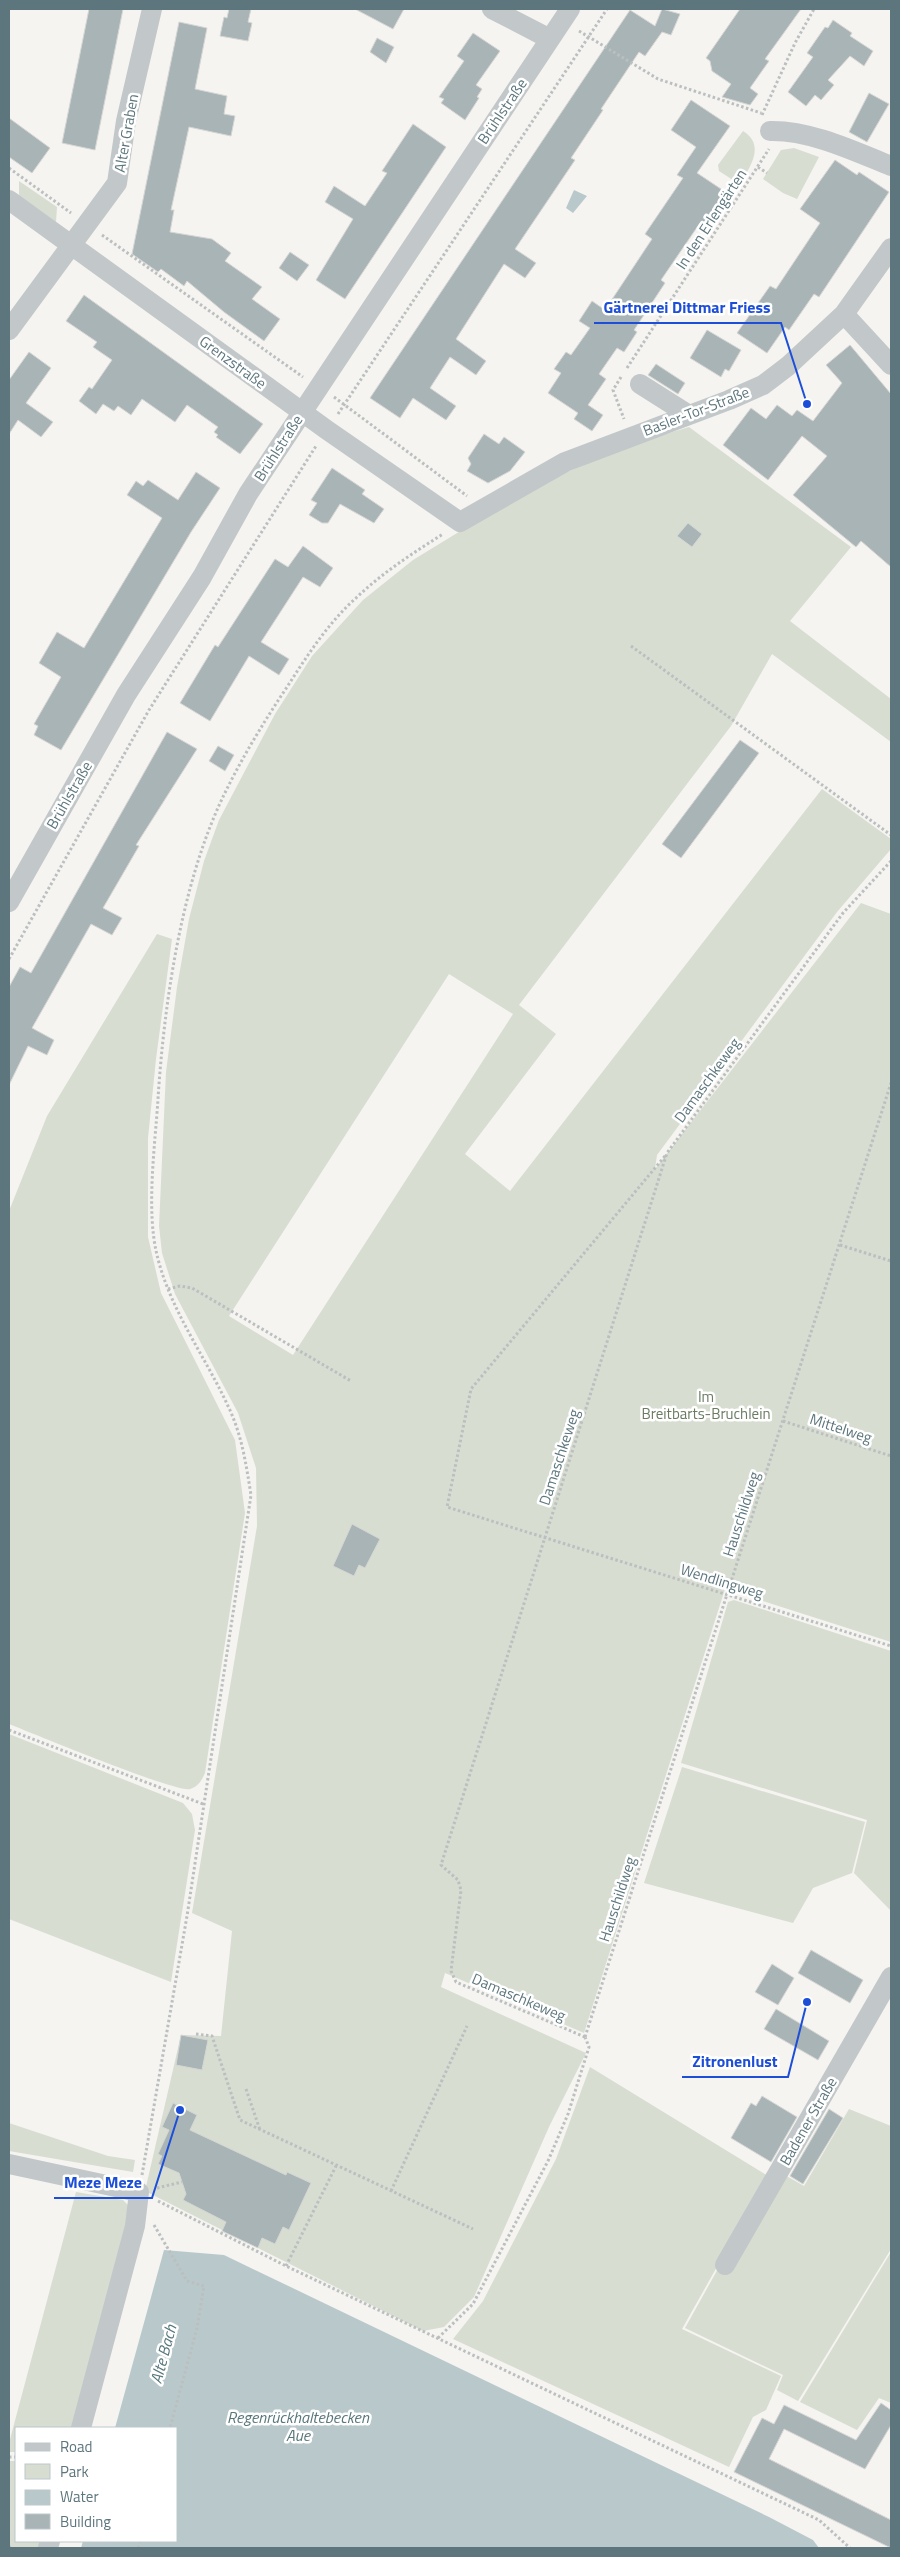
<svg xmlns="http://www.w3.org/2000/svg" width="900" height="2557" font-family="'Titillium Web',sans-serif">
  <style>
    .green { fill: #d7ddd1; fill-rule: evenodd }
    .water { fill: #b9c9cb }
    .building { fill: #a8b4b6; stroke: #d6d6d3 }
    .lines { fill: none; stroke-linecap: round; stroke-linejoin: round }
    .path { stroke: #bbbfc0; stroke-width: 3; stroke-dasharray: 2.5 2.5; stroke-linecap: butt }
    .minor { stroke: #c2c7c9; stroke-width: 20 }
    .labels { text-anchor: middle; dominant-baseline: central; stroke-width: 5; stroke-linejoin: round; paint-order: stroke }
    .street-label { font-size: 15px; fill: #5d767e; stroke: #fff }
    .park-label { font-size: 15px; fill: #6a7b61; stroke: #fff }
    .water-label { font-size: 16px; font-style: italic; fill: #58777b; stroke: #fff }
    .leader { fill: none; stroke: #1d4ed8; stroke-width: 2 }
    .callout-dot { fill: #1d4ed8; stroke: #fff; stroke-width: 2 }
    .callout-label { font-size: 16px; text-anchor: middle; font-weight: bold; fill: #1d4ed8; stroke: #fff; stroke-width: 5; stroke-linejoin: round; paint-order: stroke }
  </style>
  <rect width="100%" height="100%" fill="#f5f4f0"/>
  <path class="green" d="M 743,131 C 766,145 750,168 739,184 L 719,171 L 718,165 Z
    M 794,148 L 819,157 L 797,199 L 783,193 L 763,179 L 781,150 Z
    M 19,181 L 57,207 L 56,222 L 19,196 Z
    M 689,427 L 851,547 L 790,621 L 891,699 L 891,742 L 772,654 L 731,726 L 519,1005 L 556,1034 L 465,1154 L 510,1191 L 822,789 L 891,839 L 891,849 L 837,912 L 657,1155 L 655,1169 L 861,903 L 891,914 L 891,1642 L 725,1589 L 584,2033 L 445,1973 L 441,1987 L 586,2053 L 549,2127 L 474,2297 L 444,2327 L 423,2331 L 145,2191 L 181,2035 L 221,2036 L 232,1931 L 192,1913 L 257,1526 L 256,1468 L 238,1413 L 175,1294 L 162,1253 L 159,1226 L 166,1072 L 177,987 L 189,919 L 204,861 L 219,820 L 275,714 L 312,656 L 363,600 L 413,560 L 534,486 L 633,444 ZM 449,974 L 513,1014 L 293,1355 L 229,1316 Z
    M 157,934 L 172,939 L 156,1059 L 148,1138 L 148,1237 L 161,1293 L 235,1440 L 245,1513 L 205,1773 C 202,1780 198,1787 190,1789 C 176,1793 32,1733 9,1724 L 9,1211 L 47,1116 Z
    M 734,1600 L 891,1651 L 891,1911 L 854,1873 L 867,1820 L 681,1763 L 728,1602 Z
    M 9,1734 L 183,1803 L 192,1814 L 195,1830 L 171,1982 L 9,1919 Z
    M 682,1767 L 865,1822 L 852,1873 L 813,1888 L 793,1923 L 644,1883 Z
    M 590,2067 L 768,2176 L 682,2329 L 781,2376 L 766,2410 L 753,2417 L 729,2467 L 453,2339 L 483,2301 L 556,2159 Z
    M 849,2109 L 891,2126 L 891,2249 L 798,2401 L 777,2390 L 783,2375 L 685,2328 L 719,2267 L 783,2174 L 804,2186 Z
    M 9,2123 L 108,2156 L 135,2160 L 133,2172 L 9,2151 Z
    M 76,2192 L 123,2200 L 128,2205 L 130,2223 L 77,2428 L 16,2428 L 16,2452 L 9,2452 L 9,2443 Z
    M 891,2252 L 891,2403 L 879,2398 L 857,2430 L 800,2402 Z
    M 9,2461 L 16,2461 L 16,2541 L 46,2541 L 44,2548 L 9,2548 Z"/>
  <path class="water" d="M 574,190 L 587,196 L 573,213 L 566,208 Z
    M 164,2250 L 224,2255 L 769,2517 L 813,2540 L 819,2548 L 81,2548 L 83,2541 L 176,2541 L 176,2428 L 115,2428 Z"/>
  <path class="building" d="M 89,9 L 123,9 L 95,150 L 62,143 Z
    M 229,9 L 251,9 L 248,22 L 252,23 L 248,41 L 220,36 L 224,17 L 227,18 Z
    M 355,9 L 404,9 L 393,29 Z
    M 662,9 L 680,14 L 671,35 L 662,32 L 645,56 L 639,52 L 601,109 L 603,110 L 571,158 L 575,160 L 515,249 L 536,263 L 525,278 L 504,264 L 456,339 L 486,361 L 476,375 L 450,357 L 430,388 L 456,406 L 446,420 L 413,398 L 400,418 L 370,398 L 630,10 L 655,26 Z
    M 740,9 L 801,9 L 765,59 L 769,61 L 750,88 L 758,94 L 750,105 L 722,97 L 731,84 L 712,71 L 710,61 L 706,58 Z
    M 833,20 L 852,33 L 850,36 L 873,51 L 864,66 L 850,56 L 828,80 L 834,85 L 821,100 L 815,95 L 806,106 L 788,92 L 813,57 L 807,53 L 825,27 L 828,28 Z
    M 179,22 L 207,28 L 195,89 L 227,96 L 224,114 L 235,116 L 231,136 L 189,127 L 171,210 L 174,210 L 170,232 L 212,239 L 231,253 L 225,261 L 262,287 L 252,299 L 280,319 L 264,341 L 224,312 L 187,281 L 184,286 L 161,269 L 158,272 L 132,254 Z
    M 473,33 L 500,51 L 476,85 L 482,89 L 477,97 L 479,98 L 465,120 L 441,103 L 444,99 L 439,97 L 464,61 L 457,56 Z
    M 377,38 L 394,47 L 386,63 L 370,52 Z
    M 869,93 L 889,104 L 867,142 L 849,132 Z
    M 691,100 L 730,126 L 697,173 L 727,193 L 704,226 L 700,223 L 661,280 L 665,283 L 634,330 L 637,332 L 624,352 L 617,348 L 599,374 L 606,379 L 588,405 L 603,415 L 592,431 L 574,419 L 578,413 L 548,393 L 561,373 L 554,369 L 566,352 L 571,355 L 590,328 L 579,321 L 592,301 L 605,310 L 652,239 L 645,234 L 683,178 L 677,175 L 696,147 L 671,130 Z
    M 9,118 L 50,148 L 32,173 L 9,157 Z
    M 413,124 L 446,147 L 345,299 L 316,280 L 353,219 L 325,202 L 334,186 L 365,206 L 387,173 L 382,171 Z
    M 835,160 L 857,175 L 859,172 L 889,192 L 819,297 L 814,294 L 789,330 L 785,327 L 767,353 L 737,333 L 770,286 L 776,289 L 820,223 L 800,209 Z
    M 290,252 L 309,265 L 297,281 L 279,268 Z
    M 84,295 L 263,424 L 240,454 L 216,437 L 218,435 L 214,432 L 218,427 L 187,405 L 175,422 L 142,399 L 131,415 L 118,406 L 114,411 L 103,404 L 96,414 L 79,401 L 89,387 L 92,389 L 112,360 L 93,347 L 97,342 L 66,321 Z
    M 707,330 L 741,350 L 729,371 L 725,369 L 721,377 L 690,358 Z
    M 850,345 L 891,394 L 891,567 L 861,541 L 856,547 L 793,495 L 827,456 L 802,436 L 768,480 L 723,445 L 751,408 L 766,419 L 777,405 L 792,416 L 797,410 L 813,421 L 842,383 L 826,365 Z
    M 29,352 L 51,368 L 26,403 L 53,422 L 41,437 L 18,420 L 9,434 L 9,380 Z
    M 656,364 L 685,383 L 678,394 L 648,375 Z
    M 484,434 L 499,444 L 504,437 L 525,452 L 510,471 L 488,483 L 467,471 L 471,464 L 468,458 Z
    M 332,468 L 365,490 L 362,494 L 384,509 L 374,523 L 340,504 L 328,523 L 322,523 L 309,515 L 317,503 L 311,500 Z
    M 196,472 L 220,488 L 191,532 L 61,750 L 34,735 L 38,726 L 34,724 L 61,677 L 39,663 L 57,632 L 84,648 L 162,518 L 127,495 L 136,481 L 143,486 L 148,480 L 178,500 Z
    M 688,523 L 702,534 L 692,547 L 677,536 Z
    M 303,546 L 333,568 L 320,587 L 303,577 L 261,642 L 289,659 L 279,675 L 249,656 L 210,721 L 180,703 L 215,645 L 218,647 L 275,559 L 288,567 Z
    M 167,732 L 197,749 L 136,845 L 139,846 L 103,908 L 122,918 L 112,935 L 91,924 L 32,1028 L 54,1040 L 47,1055 L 28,1046 L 9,1085 L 9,987 L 20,967 L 31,973 Z
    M 740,740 L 759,753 L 681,858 L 662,844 Z
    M 218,746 L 234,755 L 225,771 L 209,761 Z
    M 352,1524 L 380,1539 L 365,1568 L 359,1565 L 354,1576 L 333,1566 Z
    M 811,1950 L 863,1980 L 850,2003 L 798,1973 Z
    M 772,1964 L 794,1978 L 778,2005 L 755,1992 Z
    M 776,2009 L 829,2041 L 818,2060 L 764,2029 Z
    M 181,2035 L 208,2040 L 202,2070 L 176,2065 Z
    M 762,2096 L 797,2117 L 771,2162 L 731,2138 L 751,2103 L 756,2106 Z
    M 173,2103 L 197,2115 L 190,2130 L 286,2175 L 287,2172 L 311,2183 L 289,2230 L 283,2227 L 275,2244 L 262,2238 L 258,2248 L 222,2231 L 226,2222 L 183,2200 L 186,2194 L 179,2173 L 158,2164 L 162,2156 L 158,2154 L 169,2130 L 162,2127 Z
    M 829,2109 L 843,2118 L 803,2184 L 790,2176 Z
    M 881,2403 L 891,2410 L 891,2425 L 865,2469 L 784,2429 L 769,2459 L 891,2520 L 891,2548 L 734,2472 L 762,2418 L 774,2424 L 784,2405 L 856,2440 Z"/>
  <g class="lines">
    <path class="path" d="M 579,31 L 658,79 L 761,113
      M 762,115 L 795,43 L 814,9
      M 758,167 L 767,173
      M 9,168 L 71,213
      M 102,235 L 303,377
      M 627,368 L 769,149
      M 621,377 L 613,390 L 624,419
      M 334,397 L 467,496
      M 338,414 L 607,9
      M 631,646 L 891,835
      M 9,959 L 149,710 L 316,446
      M 665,1156 L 471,1389 L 447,1507 L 891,1646
      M 840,1245 L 891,1261
      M 168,1289 L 180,1286 L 192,1288 L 351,1381
      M 783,1421 L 891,1456
      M 9,1730 L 203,1804
      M 196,2034 L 212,2036 L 240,2120 L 473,2229
      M 585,2037 L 456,1982 L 451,1971 L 461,1890 L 458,1880 L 441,1865 L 667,1153 L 843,913 L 891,861
      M 585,2037 L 891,1083
      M 246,2089 L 260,2130
      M 142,2175 L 187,1916 L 251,1495 C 246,1464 242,1435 228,1406 C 205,1356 170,1310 157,1255 C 146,1210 155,1146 158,1099 C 164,1004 181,886 222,799 C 240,761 263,723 287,687 C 307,656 328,623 356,598 C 382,573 413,553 443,534
      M 157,2188 L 182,2182
      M 391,2191 L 467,2026
      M 158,2201 L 286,2266 L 819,2520 L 850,2548
      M 154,2225 L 187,2281 L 204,2286 L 197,2328 L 170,2428
      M 286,2266 L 336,2166
      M 438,2338 L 473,2304 L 548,2161 L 568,2114 L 589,2047 L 585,2037
      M 9,2457 L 16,2457
      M 9,2546 L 10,2548
      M 138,2548 L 140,2541"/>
    <path class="minor" d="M 492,9 L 550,39
      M 770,131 C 810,130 854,151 891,166
      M 9,200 L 327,430 L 460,522 L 565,462 L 729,400 L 763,385 L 788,366 L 844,314 L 891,248
      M 844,314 L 891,365
      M 9,330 L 117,183 L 126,121 L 152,9
      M 640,384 L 689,415
      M 9,902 L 126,695 L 202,577 L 248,494 L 570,9
      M 9,2164 L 139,2192 L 135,2226 L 81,2428
      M 725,2265 L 891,1977
      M 48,2548 L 50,2541"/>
  </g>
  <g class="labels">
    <g class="street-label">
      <text transform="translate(502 111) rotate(-56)">Brühlstraße</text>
      <text transform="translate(126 133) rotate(-80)">Alter Graben</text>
      <text transform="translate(711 219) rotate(-57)">In den Erlengärten</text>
      <text transform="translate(233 362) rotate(36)">Grenzstraße</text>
      <text transform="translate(696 411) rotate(-21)">Basler-Tor-Straße</text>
      <text transform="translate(278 448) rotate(-57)">Brühlstraße</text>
      <text transform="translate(69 795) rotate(-60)">Brühlstraße</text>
      <text transform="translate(707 1080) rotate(-54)">Damaschkeweg</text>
      <text transform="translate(841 1428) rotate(18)">Mittelweg</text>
      <text transform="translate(559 1457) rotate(-72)">Damaschkeweg</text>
      <text transform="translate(741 1514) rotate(-72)">Hauschildweg</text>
      <text transform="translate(722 1581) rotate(17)">Wendlingweg</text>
      <text transform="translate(617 1899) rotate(-72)">Hauschildweg</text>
      <text transform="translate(519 1997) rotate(23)">Damaschkeweg</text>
      <text transform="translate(808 2121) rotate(-60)">Badener Straße</text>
    </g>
    <g class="park-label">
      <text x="706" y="1396">Im<tspan x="706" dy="17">Breitbarts-Bruchlein</tspan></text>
    </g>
    <g class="water-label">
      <text transform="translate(163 2354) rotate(-75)">Alte Bach</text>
      <text x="298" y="2417">Regenrückhaltebecken<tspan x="298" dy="18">Aue</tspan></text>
    </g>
  </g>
  <path class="leader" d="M807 404L781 323H594M807 2002L788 2077H682M180 2110L152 2198H54"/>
  <g class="callout-dot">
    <circle cx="807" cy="404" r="5"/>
    <circle cx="807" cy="2002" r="5"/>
    <circle cx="180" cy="2110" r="5"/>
  </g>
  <g class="callout-label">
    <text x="687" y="313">Gärtnerei Dittmar Friess</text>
    <text x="735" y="2067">Zitronenlust</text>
    <text x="103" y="2188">Meze Meze</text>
  </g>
  <rect width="900" height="2557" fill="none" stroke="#5d767e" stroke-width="20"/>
  <rect x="15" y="2427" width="162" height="115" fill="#ffffff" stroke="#bec8cb"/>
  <rect x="25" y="2443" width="25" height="8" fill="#c2c7c9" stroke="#bec8cb"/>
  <text x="60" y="2452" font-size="15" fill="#5d767e">Road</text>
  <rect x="25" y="2464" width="25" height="15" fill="#d7ddd1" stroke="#bec8cb"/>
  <text x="60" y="2477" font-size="15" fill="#5d767e">Park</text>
  <rect x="25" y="2490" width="25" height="15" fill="#b9c9cb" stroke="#bec8cb"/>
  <text x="60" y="2502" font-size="15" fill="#5d767e">Water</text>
  <rect x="25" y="2514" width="25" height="15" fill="#a8b4b6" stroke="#bec8cb"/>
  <text x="60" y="2527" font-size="15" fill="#5d767e">Building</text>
</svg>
